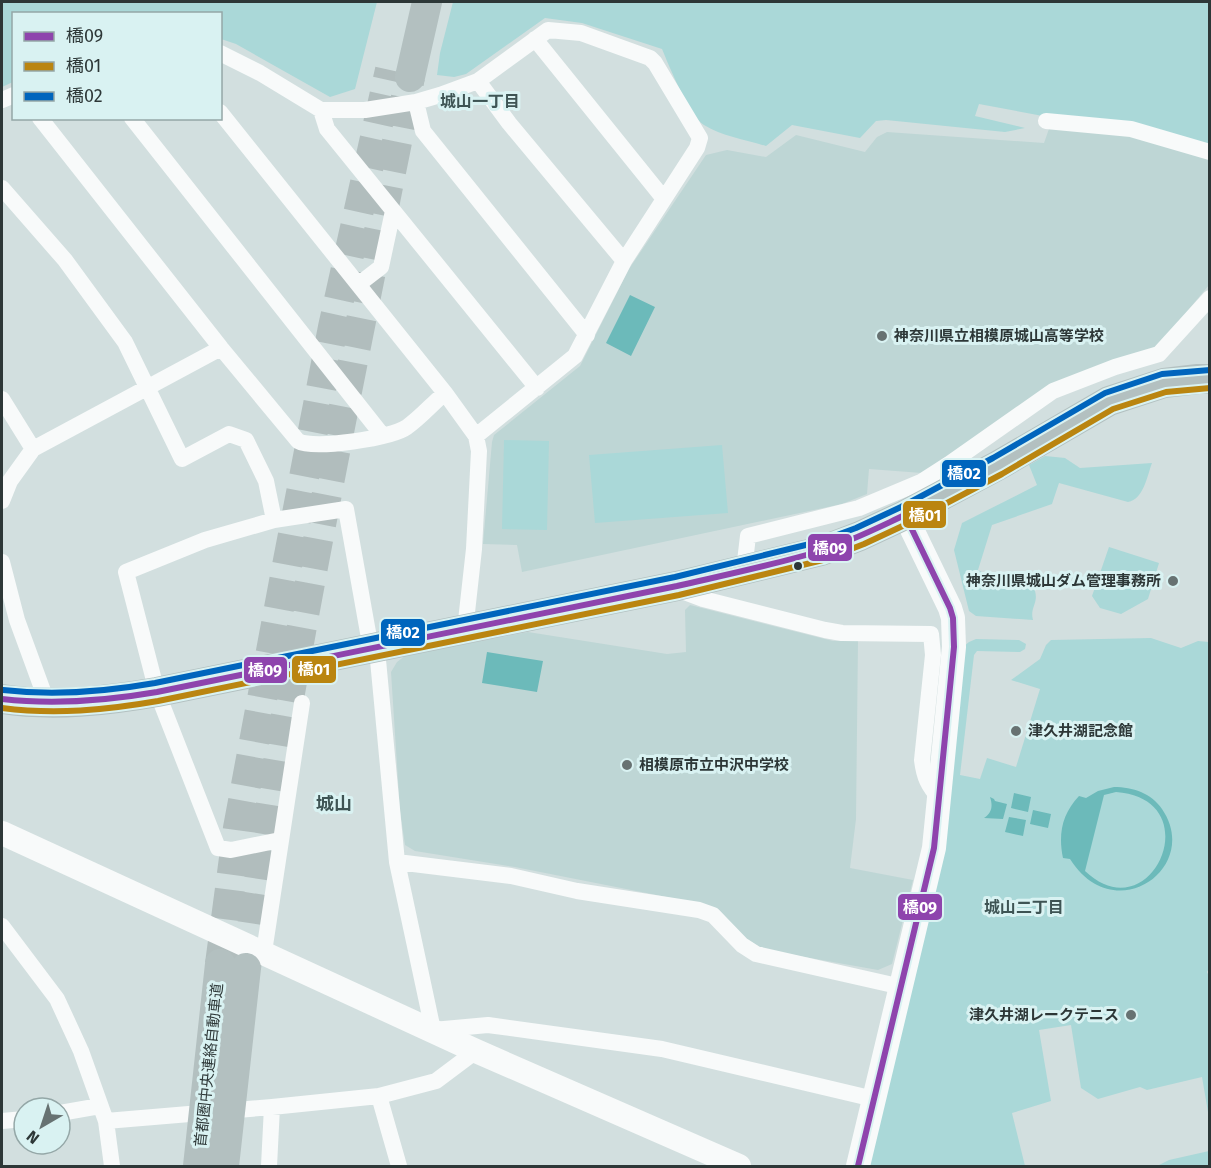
<svg xmlns="http://www.w3.org/2000/svg" width="1211" height="1168" font-family="'Fira Sans','Noto Sans JP',sans-serif">
  <style>
    .built { fill: #bed6d5 }
    .green { fill: #aad8d8 }
    .water { fill: #6cbaba; fill-rule: evenodd }
    .lines { fill: none; stroke-linecap: round; stroke-linejoin: round }
    .highway-tunnel { stroke: #b1bdbd; stroke-width: 30; stroke-dasharray: 30 15; stroke-linecap: butt }
    .street { stroke: #f8fafa; stroke-width: 16 }
    .secondary { stroke: #f8fafa; stroke-width: 24 }
    .highway { stroke: #b3c0c0; stroke-width: 30 }
    .bus-1-casing { stroke: #d9f2f2; stroke-width: 10 }
    .bus-2-casing { stroke: #d9f2f2; stroke-width: 10 }
    .bus-3-casing { stroke: #d9f2f2; stroke-width: 10 }
    .bus-1 { stroke: #8e44ad; stroke-width: 6 }
    .bus-2 { stroke: #ba8510; stroke-width: 6 }
    .bus-3 { stroke: #0065bd; stroke-width: 6 }
    .poi-dot { fill: #677272; stroke: #d9f2f2; stroke-width: 2 }
    .bus-dot { fill: #2d3737; stroke: #d9f2f2; stroke-width: 2 }
    .labels { text-anchor: middle; dominant-baseline: central; stroke-width: 6; stroke-linejoin: round; paint-order: stroke }
    .poi-label { font-size: 15px; font-weight: bold; fill: #2d3737; stroke: #d9f2f2; text-anchor: start }
    .street-label { font-size: 15px; fill: #2d3737; stroke: #d9f2f2 }
    .neighbourhood-label { font-size: 16px; font-weight: bold; fill: #3e5454; stroke: #d9f2f2 }
    .quarter-label { font-size: 18px; font-weight: bold; fill: #3e5454; stroke: #d9f2f2 }
    .line-badge { stroke: #d9f2f2; stroke-width: 2 }
    .badge-label { font-size: 16px; text-anchor: middle; font-weight: bold; fill: #fff }
  </style>
  <rect width="100%" height="100%" fill="#d2dfdf"/>
  <path class="built" d="M 1050,126 L 1144,136 L 1209,158 L 1209,285 L 1156,349 L 1100,365 L 922,473 L 869,469 L 867,494 L 842,504 L 522,572 L 517,545 L 483,544 L 492,442 L 494,435 L 580,366 L 629,269 L 706,155 L 727,150 L 766,157 L 796,135 L 865,152 L 877,137 L 887,132 L 1044,143 Z
    M 690,605 L 833,641 L 858,641 L 856,819 L 850,868 L 913,880 L 892,964 L 878,970 L 765,950 L 745,938 L 719,910 L 707,905 L 515,867 L 415,851 L 405,845 L 400,811 L 391,672 L 397,662 L 406,655 L 528,632 L 667,654 L 686,652 L 685,610 Z"/>
  <path class="green" d="M 2,2 L 377,2 L 355,89 L 330,97 L 236,44 L 221,39 L 220,14 L 14,14 L 13,82 L 2,87 Z
    M 453,2 L 1209,2 L 1209,147 L 979,104 L 975,116 L 1025,128 L 1005,132 L 886,120 L 876,121 L 860,138 L 792,125 L 766,146 C 746,140 722,136 704,125 C 690,117 669,66 662,49 L 582,23 L 545,18 L 466,74 L 454,77 L 437,75 L 440,53 Z
    M 504,440 L 549,441 L 547,530 L 502,529 Z
    M 722,445 L 728,513 L 595,523 L 589,455 Z
    M 1045,456 L 1065,458 L 1080,468 L 1152,463 C 1147,476 1144,499 1128,502 L 1059,483 L 1052,504 L 992,525 L 978,570 L 1004,584 C 1015,579 1021,580 1032,584 C 1042,602 1029,606 1033,620 L 976,616 L 969,611 L 954,550 L 962,523 L 1037,485 L 1029,465 Z
    M 1109,547 L 1159,563 L 1148,599 L 1121,614 L 1100,608 L 1092,596 Z
    M 1151,638 L 1181,648 L 1198,641 L 1209,642 L 1210,966 L 1207,972 L 1210,978 L 1209,1118 L 1202,1077 L 1147,1090 L 1140,1087 L 1098,1099 L 1081,1088 L 1071,1025 L 1039,1030 L 1051,1101 L 1012,1113 L 1025,1166 L 865,1166 L 963,647 L 969,642 L 976,639 L 1019,640 L 1026,644 L 1025,649 L 1020,652 L 977,651 L 974,655 L 960,775 L 980,779 L 987,758 L 1016,767 L 1040,689 L 1011,680 L 1040,659 L 1046,645 L 1051,640 Z
    M 1209,1151 L 1209,1166 L 1157,1166 L 1169,1160 Z"/>
  <path class="water" d="M 630,295 L 655,307 L 631,356 L 606,343 Z
    M 487,652 L 543,661 L 537,692 L 482,683 Z
    M 1114,787 C 1133,787 1151,793 1162,809 C 1202,867 1115,930 1070,859 L 1063,858 C 1058,834 1062,814 1079,796 L 1086,798 L 1098,791 ZM 1116,792 C 1211,799 1151,934 1085,871 L 1104,795 Z
    M 1014,793 L 1031,797 L 1028,812 L 1011,808 Z
    M 990,797 L 994,799 L 995,801 L 1007,804 L 1003,819 L 984,818 C 992,813 993,806 990,797 Z
    M 1033,810 L 1051,814 L 1048,828 L 1030,824 Z
    M 1009,817 L 1026,820 L 1023,836 L 1005,832 Z"/>
  <g class="lines">
    <path class="highway-tunnel" d="M 220,964 L 238,828 L 285,576 L 333,327 L 390,70
      M 246,968 C 288,669 351,373 410,77"/>
    <path class="street" d="M 535,39 L 664,199
      M 220,53 L 260,73 L 321,110 L 365,110 L 416,102 L 440,95 L 478,81 L 548,30 L 581,33 L 650,58 L 655,63 L 700,138 L 697,148 L 624,261 L 575,356 L 476,436
      M 478,81 L 509,123 L 624,261
      M 2,100 L 14,95
      M 416,102 L 423,131 L 587,335
      M 321,110 L 327,129 L 537,388
      M 220,112 L 445,393 L 476,436 L 479,451 L 474,549 L 465,630
      M 40,118 L 221,348 L 298,441 C 314,450 392,438 407,427 C 420,418 432,404 445,393
      M 132,118 L 383,436
      M 1046,121 L 1131,129 L 1210,152
      M 2,188 L 65,260 L 125,342 L 182,459 L 229,434 L 246,440 L 266,481 L 274,520 L 346,509 L 369,638 L 375,648 L 378,660 L 397,862 L 433,1030 L 488,1025 L 662,1049 L 874,1099
      M 359,284 L 381,267 L 393,211
      M 2,399 L 33,449
      M 2,501 L 10,481 L 33,449 L 221,348
      M 274,520 L 205,540 L 126,572 L 157,692 L 218,848 L 231,850 L 280,840
      M 2,562 L 17,620 L 47,702
      M 744,570 L 748,536 L 859,508 L 921,482 L 949,464 L 1053,391 L 1115,367 L 1159,354 L 1210,298
      M 678,587 L 687,593 L 703,599 L 825,630 L 842,633 L 931,634 L 933,655 L 922,760 C 924,777 928,786 940,799
      M 397,862 L 511,876 L 577,891 L 699,910 L 713,915 L 742,945 L 756,954 L 902,987
      M 2,926 L 57,999 L 81,1051 L 106,1121 L 112,1166
      M 264,952 L 302,703
      M 379,1096 L 399,1166
      M 60,1113 L 100,1106
      M 2,1121 L 24,1119
      M 106,1121 L 272,1107 L 379,1096 L 436,1081 L 476,1051
      M 269,1166 L 272,1107"/>
    <path class="secondary" d="M 2,833 L 476,1051 L 739,1166
      M 858,1166 L 934,848 L 954,647 L 953,618 L 950,608 L 905,515"/>
    <path class="highway" d="M 410,77 L 427,2
      M 2,699 C 53,707 106,701 157,692 L 677,586 L 821,551 L 860,536 L 905,515 L 997,466 L 1109,401 L 1164,383 L 1198,379 L 1210,379
      M 198,1166 L 220,964
      M 224,1166 L 246,968"/>
    <defs>
      <path id="bus-1" d="M 2,699 C 54,705 105,701 157,692 L 677,586 C 725,575 774,565 820,551 C 850,542 877,528 905,515 L 950,608 L 953,618 L 954,647 L 934,848 L 858,1166"/>
      <path id="bus-2" d="M 2,708 C 55,715 106,710 158,701 L 679,595 L 823,560 L 864,544 L 909,523 L 1002,474 L 1113,409 L 1166,392 L 1210,388"/>
      <path id="bus-3" d="M 3,690 C 55,696 104,692 155,683 L 675,577 L 818,542 L 856,528 L 901,507 L 993,458 L 1105,393 L 1162,374 L 1210,370"/>
    </defs>
    <use href="#bus-1" class="bus-1-casing"/>
    <use href="#bus-2" class="bus-2-casing"/>
    <use href="#bus-3" class="bus-3-casing"/>
    <use href="#bus-1" class="bus-1"/>
    <use href="#bus-2" class="bus-2"/>
    <use href="#bus-3" class="bus-3"/>
  </g>
  <g class="poi-dot">
    <circle cx="882" cy="336" r="6"/>
    <circle cx="1173" cy="581" r="6"/>
    <circle cx="1016" cy="731" r="6"/>
    <circle cx="627" cy="765" r="6"/>
    <circle cx="1131" cy="1015" r="6"/>
  </g>
  <circle class="bus-dot" cx="798" cy="566" r="5"/>
  <g class="labels">
    <g class="poi-label">
      <text x="894" y="336">神奈川県立相模原城山高等学校</text>
      <text x="1161" y="581" text-anchor="end">神奈川県城山ダム管理事務所</text>
      <text x="1028" y="731">津久井湖記念館</text>
      <text x="639" y="765">相模原市立中沢中学校</text>
      <text x="1119" y="1015" text-anchor="end">津久井湖レークテニス</text>
    </g>
    <g class="street-label">
      <text transform="translate(209 1065) rotate(-84)">首都圏中央連絡自動車道</text>
    </g>
    <g class="neighbourhood-label">
      <text x="480" y="101">城山一丁目</text>
      <text x="1024" y="907">城山二丁目</text>
    </g>
    <g class="quarter-label">
      <text x="334" y="804">城山</text>
    </g>
  </g>
  <g class="line-badge">
    <rect x="941" y="459" width="46" height="29" rx="6" fill="#0065bd"/>
    <rect x="902" y="500" width="45" height="29" rx="6" fill="#ba8510"/>
    <rect x="807" y="533" width="46" height="29" rx="6" fill="#8e44ad"/>
    <rect x="380" y="618" width="46" height="29" rx="6" fill="#0065bd"/>
    <rect x="291" y="655" width="46" height="29" rx="6" fill="#ba8510"/>
    <rect x="243" y="656" width="45" height="28" rx="6" fill="#8e44ad"/>
    <rect x="897" y="893" width="46" height="28" rx="6" fill="#8e44ad"/>
  </g>
  <g class="badge-label">
    <text x="964" y="479">橋02</text>
    <text x="925" y="521">橋01</text>
    <text x="830" y="554">橋09</text>
    <text x="403" y="638">橋02</text>
    <text x="314" y="675">橋01</text>
    <text x="265" y="676">橋09</text>
    <text x="920" y="913">橋09</text>
  </g>
  <rect width="1211" height="1168" fill="none" stroke="#2d3737" stroke-width="6"/>
  <rect x="12" y="12" width="210" height="108" fill="#d9f2f2" stroke="#94a7a7" stroke-width="1.5"/>
  <rect x="24" y="32" width="30" height="9" fill="#8e44ad" stroke="#94a7a7" stroke-width="1.5"/>
  <text x="66" y="42" font-size="18" fill="#2d3737">橋09</text>
  <rect x="24" y="62" width="30" height="9" fill="#ba8510" stroke="#94a7a7" stroke-width="1.5"/>
  <text x="66" y="72" font-size="18" fill="#2d3737">橋01</text>
  <rect x="24" y="92" width="30" height="9" fill="#0065bd" stroke="#94a7a7" stroke-width="1.5"/>
  <text x="66" y="102" font-size="18" fill="#2d3737">橋02</text>
  <g transform="translate(42 1126) rotate(219)"><circle r="28" fill="#d9f2f2" stroke="#94a7a7" stroke-width="1.5"/>
  <path d="M0-4.5L10 22L0 15L-10 22Z" fill="#677272"/>
  <text y="-9" font-size="16" font-weight="bold" text-anchor="middle" fill="#2d3737">N</text>
  </g>
</svg>
